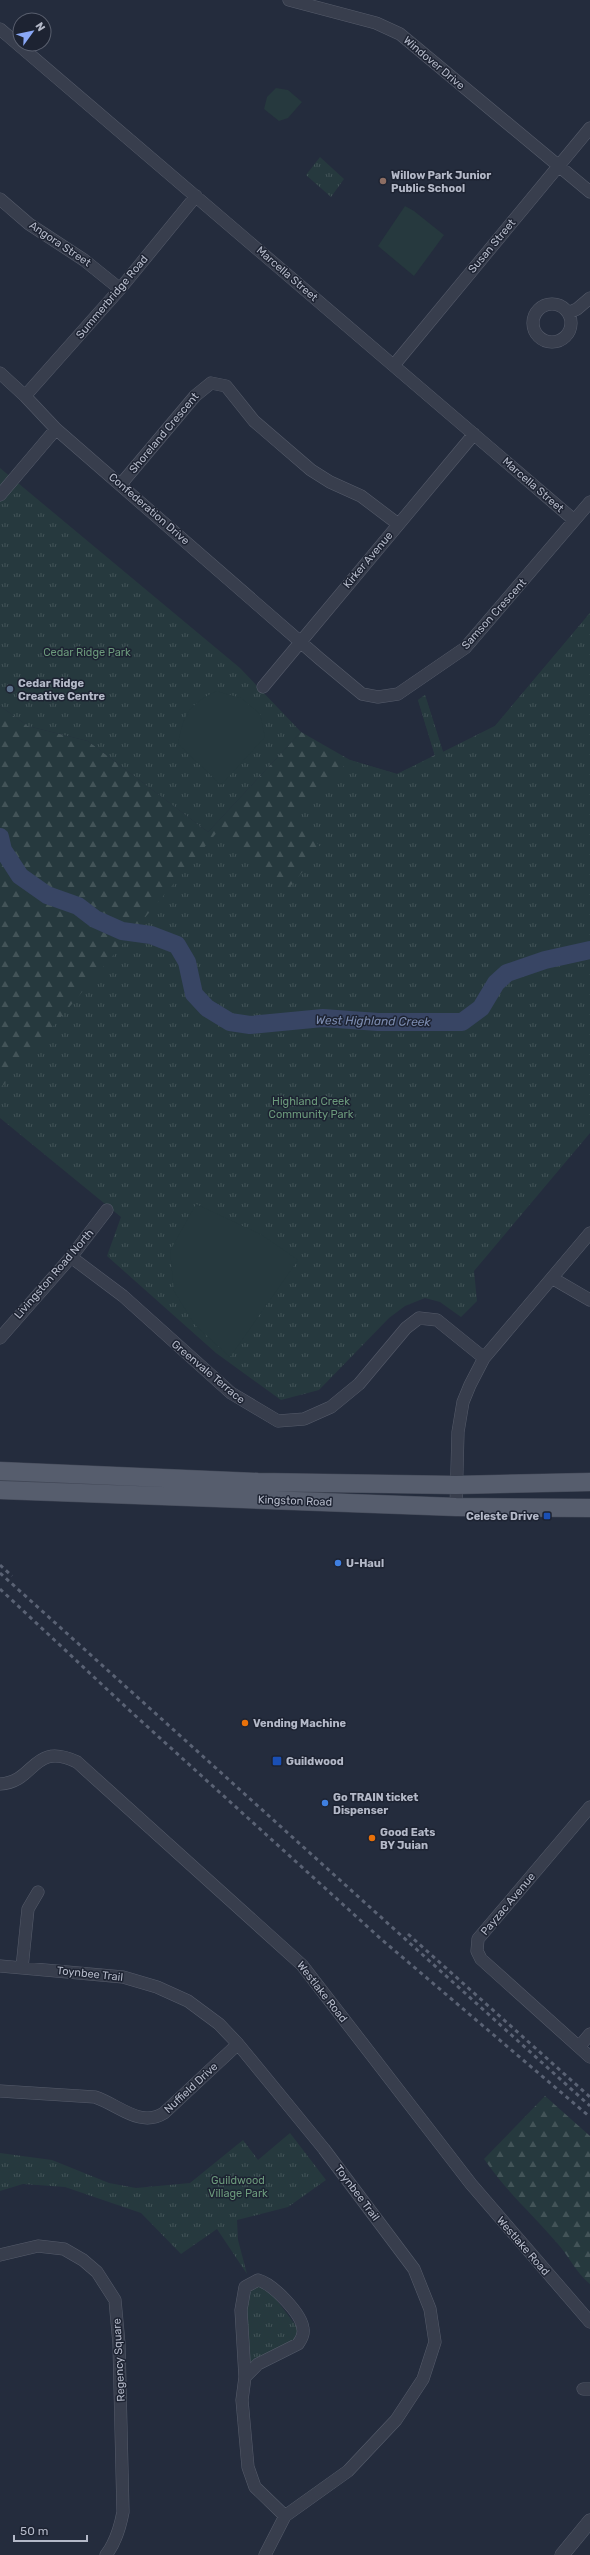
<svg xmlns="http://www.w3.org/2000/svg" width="590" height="2555" font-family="Rubik,sans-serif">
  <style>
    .forest { fill: url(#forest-firs) }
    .park { fill: url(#park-tufts) }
    .pitch { fill: #26393e }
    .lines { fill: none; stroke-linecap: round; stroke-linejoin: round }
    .river { stroke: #384564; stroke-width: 18 }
    .minor-casing { stroke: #565c6b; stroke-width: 13 }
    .tertiary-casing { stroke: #565c6b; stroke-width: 15 }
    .primary-casing { stroke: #414756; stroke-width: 19 }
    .minor { stroke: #383e4d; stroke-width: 12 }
    .tertiary { stroke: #383e4d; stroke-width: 14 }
    .primary { stroke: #565d6d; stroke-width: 18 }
    .rail { stroke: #5a6274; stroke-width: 3; stroke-dasharray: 4 4; stroke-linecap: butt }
    .education-dot { fill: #8d6e63; stroke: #1d2332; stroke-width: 1.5 }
    .service-dot { fill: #5c6f8a; stroke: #1d2332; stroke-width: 1.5 }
    .transit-dot { fill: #1a4fb4; stroke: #1d2332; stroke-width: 1.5 }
    .shop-dot { fill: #3f7fe0; stroke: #1d2332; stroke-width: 1.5 }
    .food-dot { fill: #e8710a; stroke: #1d2332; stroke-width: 1.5 }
    .labels { text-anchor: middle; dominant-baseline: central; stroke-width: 3; stroke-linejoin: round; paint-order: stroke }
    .street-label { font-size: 11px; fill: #b4b9c8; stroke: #1d2332 }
    .poi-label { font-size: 11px; font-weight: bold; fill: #b4b9c8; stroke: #1d2332; text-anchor: start }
    .park-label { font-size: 11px; fill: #6b997b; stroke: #1d2332 }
    .water-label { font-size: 12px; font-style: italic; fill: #7c8cb0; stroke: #1d2332 }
  </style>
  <defs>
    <pattern id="forest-firs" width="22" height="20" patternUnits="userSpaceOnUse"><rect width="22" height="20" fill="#26393e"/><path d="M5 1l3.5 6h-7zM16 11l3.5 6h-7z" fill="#435458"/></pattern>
    <pattern id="park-tufts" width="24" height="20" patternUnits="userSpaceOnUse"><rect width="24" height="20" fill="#26393e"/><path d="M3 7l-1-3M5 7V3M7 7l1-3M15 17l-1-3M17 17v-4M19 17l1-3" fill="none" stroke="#435458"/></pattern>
  </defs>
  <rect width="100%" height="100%" fill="#242c3d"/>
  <path class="forest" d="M 590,613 L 590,1133 L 0,1118 L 0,706 L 28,726 L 88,741 L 208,832 L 301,732 L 350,760 L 397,774 L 435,755 L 418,700 L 425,695 L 443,752 L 495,726 Z
    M 545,2096 L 590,2136 L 590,2284 C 576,2273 569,2256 557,2243 C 531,2213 507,2192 484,2159 Z"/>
  <path class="park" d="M 320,157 L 344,179 L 331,197 L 306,175 Z
    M 0,468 L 240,668 L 301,732 L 208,832 L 88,741 L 28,726 L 0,706 Z
    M 590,613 L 590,1133 L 474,1271 L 477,1301 L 461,1317 L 440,1302 L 425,1298 L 405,1306 L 389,1318 L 319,1390 L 281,1400 L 216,1353 L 107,1256 L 121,1217 L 0,1118 L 0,1089 L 219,830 L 287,890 L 322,849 L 294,815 L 350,760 L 397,774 L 435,756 L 418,700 L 425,695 L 443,752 L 495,726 Z
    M 290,2133 L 326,2180 L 288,2207 L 237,2220 L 238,2240 L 247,2274 L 217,2229 L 181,2254 L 141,2213 L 65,2187 L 23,2184 L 0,2191 L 0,2153 L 52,2160 L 109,2183 L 136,2188 L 190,2183 L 243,2140 L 258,2160 Z
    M 258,2285 L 266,2286 L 297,2327 L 298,2334 L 294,2342 L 253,2363 L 248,2360 L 244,2298 L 250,2289 Z"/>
  <path class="pitch" d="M 276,88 L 288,90 L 302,102 L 288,118 L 279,121 L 264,109 L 267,97 Z
    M 405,206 L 414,211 L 444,235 L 414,276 L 378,246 Z
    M 216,691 L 241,698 L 260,714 L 265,737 L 221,785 L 178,744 C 184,713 188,706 216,691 Z
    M 196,1204 L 262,1235 L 298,1260 L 230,1357 L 195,1325 L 174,1291 L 170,1251 Z"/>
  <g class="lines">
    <path class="river" d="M 0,837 L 3,850 L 20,876 L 47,895 L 78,906 L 95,919 L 122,931 L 151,935 L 177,945 L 187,962 L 194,994 L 207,1008 L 230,1022 L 250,1025 L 323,1018 L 378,1022 L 462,1022 L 481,1008 L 496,983 L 507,973 L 545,960 L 590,950"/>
    <defs>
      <path id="minor" d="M 289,0 L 376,23 L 400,34 L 590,192
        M 0,29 L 574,520
        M 0,199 L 29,224 L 84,260 L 120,289
        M533 323a19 19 0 1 1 38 0a19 19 0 1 1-38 0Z
        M 568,313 L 577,309 L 590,298
        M 394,365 L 590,128
        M 0,373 L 25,396 L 56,429 L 320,659 L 362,694 L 378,697 L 398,694 L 465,648 L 590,502
        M 25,396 L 120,289 L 196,196
        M 121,484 L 195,396 L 211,383 L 226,386 L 254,421 L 311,470 L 330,482 L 361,496 L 398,524
        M 0,495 L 56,429
        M 263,687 L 474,434
        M 71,1257 L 123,1296 L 231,1393 L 278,1421 L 304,1419 L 331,1407 L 359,1384 L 406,1328 L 419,1318 L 437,1320 L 484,1358
        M 552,1278 L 590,1300
        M 0,1338 L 71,1257 L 107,1210
        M 456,1507 L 458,1432 L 463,1402 L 470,1385 L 484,1358 L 590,1233
        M 0,1784 C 36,1782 32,1741 77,1762 L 302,1965 L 471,2184 L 590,2322
        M 590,1807 L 478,1939 L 477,1951 L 481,1959 L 590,2057
        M 0,1966 L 123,1977 L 157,1987 L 188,2001 L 219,2024 L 238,2044 L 324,2149 L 414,2269 L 430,2309 L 435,2342 L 423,2379 L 396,2420 L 348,2471 L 285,2516 L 265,2555
        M 22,1968 L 28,1909 L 38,1892
        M 579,2047 L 590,2034
        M 0,2091 L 95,2097 C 119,2105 140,2128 164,2113 L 238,2044
        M 0,2255 L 38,2246 L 64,2249 L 83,2260 L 97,2272 L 115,2300 L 119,2344 L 123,2512 C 120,2528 116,2542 106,2555
        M 245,2377 L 258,2364 L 298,2344 C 301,2340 304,2334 303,2329 C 302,2314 273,2284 258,2280 L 245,2287 L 241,2310 L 245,2377 L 242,2400 L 248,2467 L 255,2487 L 285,2516
        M 583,2389 L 590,2389"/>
      <path id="tertiary" d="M 562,2555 L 590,2521"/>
      <path id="primary" d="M 0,1471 L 258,1482 L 456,1485 L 590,1482
        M 0,1490 L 456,1507 L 590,1508"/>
    </defs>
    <use href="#minor" class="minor-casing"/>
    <use href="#tertiary" class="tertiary-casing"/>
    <use href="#primary" class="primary-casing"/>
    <use href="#minor" class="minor"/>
    <use href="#tertiary" class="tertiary"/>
    <use href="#primary" class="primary"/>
    <path class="rail" d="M 0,1565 L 12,1576
      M 0,1573 L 590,2106
      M 0,1589 L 128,1709 L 381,1939 L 590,2117
      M 408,1934 L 590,2097"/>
  </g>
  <circle class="education-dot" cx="383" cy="181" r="4"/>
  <circle class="service-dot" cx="10" cy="689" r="4"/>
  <g class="transit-dot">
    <rect x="543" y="1512" width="8" height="8" rx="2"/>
    <rect x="272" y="1756" width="10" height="10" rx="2"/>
  </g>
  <g class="shop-dot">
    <circle cx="338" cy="1563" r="4"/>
    <circle cx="325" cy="1803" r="4"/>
  </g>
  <g class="food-dot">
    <circle cx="245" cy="1723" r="4"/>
    <circle cx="372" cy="1838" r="4"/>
  </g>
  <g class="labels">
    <g class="street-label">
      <text transform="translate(434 63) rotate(40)">Windover Drive</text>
      <text transform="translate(60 244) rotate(34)">Angora Street</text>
      <text transform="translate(492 246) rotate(-50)">Susan Street</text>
      <text transform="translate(287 274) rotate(41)">Marcella Street</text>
      <text transform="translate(112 297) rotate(-50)">Summerbridge Road</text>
      <text transform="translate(164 433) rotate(-50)">Shoreland Crescent</text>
      <text transform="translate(533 485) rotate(41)">Marcella Street</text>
      <text transform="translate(149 509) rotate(41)">Confederation Drive</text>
      <text transform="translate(368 560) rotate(-50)">Kirker Avenue</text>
      <text transform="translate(494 614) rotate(-48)">Samson Crescent</text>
      <text transform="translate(54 1274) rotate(-49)">Livingston Road North</text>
      <text transform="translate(208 1372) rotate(40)">Greenvale Terrace</text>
      <text transform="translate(295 1501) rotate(2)">Kingston Road</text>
      <text transform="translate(508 1904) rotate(-50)">Payzac Avenue</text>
      <text transform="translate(90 1974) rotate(6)">Toynbee Trail</text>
      <text transform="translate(322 1992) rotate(52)">Westlake Road</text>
      <text transform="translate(191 2088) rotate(-43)">Nuffield Drive</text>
      <text transform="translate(357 2193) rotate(53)">Toynbee Trail</text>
      <text transform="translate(523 2246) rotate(49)">Westlake Road</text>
      <text transform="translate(119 2360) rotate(-93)">Regency Square</text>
    </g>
    <g class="poi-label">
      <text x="391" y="175">Willow Park Junior<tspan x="391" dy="13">Public School</tspan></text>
      <text x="18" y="683">Cedar Ridge<tspan x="18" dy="13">Creative Centre</tspan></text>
      <text x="539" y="1516" text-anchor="end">Celeste Drive</text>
      <text x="346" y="1563">U-Haul</text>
      <text x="253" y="1723">Vending Machine</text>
      <text x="286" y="1761">Guildwood</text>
      <text x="333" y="1797">Go TRAIN ticket<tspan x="333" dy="13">Dispenser</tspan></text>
      <text x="380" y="1832">Good Eats<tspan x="380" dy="13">BY Juian</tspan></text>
    </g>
    <g class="park-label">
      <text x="87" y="652">Cedar Ridge Park</text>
      <text x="311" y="1101">Highland Creek<tspan x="311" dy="13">Community Park</tspan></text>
      <text x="238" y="2180">Guildwood<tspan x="238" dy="13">Village Park</tspan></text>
    </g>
    <g class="water-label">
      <text transform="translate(373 1021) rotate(1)">West Highland Creek</text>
    </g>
  </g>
  <g transform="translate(32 32) rotate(57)"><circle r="19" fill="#1d2332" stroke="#595f6e"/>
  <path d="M0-3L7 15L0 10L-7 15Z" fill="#8aa8f7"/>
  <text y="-6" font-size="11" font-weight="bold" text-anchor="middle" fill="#b4b9c8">N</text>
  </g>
  <path d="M14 2535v6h73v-6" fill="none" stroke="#b4b9c8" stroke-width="2"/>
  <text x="20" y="2535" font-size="12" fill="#b4b9c8" stroke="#1d2332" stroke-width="3" paint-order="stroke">50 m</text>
</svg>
